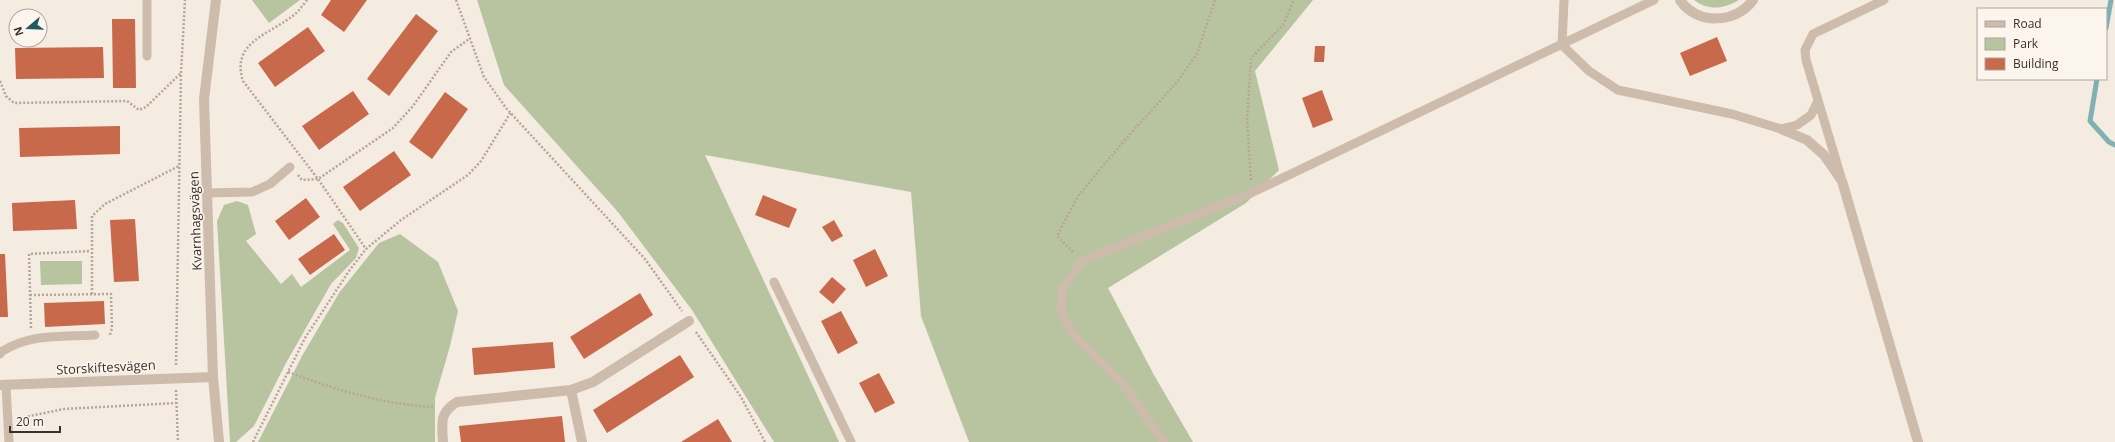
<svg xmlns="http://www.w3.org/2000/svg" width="2115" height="442" font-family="'Open Sans',sans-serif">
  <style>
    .green { fill: #b8c4a0 }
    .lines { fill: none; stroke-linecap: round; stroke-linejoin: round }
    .stream { stroke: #7fb0b2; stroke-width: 5 }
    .building { fill: #c8694b }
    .path { stroke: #b9a596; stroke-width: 2.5; stroke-dasharray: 2 2; stroke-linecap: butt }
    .service { stroke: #cdbbac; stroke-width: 9 }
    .minor { stroke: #cdbbac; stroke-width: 10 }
    .tertiary { stroke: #cdbbac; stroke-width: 10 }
    .labels { text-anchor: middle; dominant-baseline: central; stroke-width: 3; stroke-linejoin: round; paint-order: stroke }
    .street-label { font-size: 13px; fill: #3b302b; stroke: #fbf5ee }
  </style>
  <rect width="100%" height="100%" fill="#f4ebe1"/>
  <path class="green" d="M 252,0 L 300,0 L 269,23 Z
    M 477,0 L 1313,0 L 1255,71 L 1279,170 L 1246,203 L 1108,288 L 1154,375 L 1193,442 L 969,442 L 921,316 L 911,192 L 705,155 L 839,442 L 774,442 L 692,310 L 618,212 L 504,85 Z
    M 1694,0 L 1739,0 C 1723,9 1709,11 1694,0 Z
    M 237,201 L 248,205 L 256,234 L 246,241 L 281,284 L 292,274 L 301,287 L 350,250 L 333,224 L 338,220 L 343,223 L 359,248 L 356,258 L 331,284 L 286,363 L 254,426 L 236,442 L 230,442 L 217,221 L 224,205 Z
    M 400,234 L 438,262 L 458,311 L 450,346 L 435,398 L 435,442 L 258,442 L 302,356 L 339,293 L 379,243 Z
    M 40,261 L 82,261 L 82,284 L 41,285 Z"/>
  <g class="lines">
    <path class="stream" d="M 2106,28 L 2111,0
      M 2097,79 L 2090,121 L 2109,142 L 2115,145"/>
  </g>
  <path class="building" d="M 331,0 L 367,0 L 344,32 L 321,15 Z
    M 416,14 L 438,31 L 389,96 L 367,79 Z
    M 112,19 L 135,19 L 136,88 L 113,88 Z
    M 308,27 L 325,51 L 275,87 L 258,63 Z
    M 1717,37 L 1727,61 L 1690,76 L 1680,53 Z
    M 1315,46 L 1325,46 L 1324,62 L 1314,62 Z
    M 103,47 L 104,78 L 16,79 L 15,48 Z
    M 1322,90 L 1333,120 L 1313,128 L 1302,98 Z
    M 353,91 L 369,114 L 319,150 L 302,126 Z
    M 445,92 L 468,109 L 432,159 L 409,142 Z
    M 120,126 L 120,154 L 20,157 L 19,128 Z
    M 394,151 L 411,175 L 360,211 L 343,187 Z
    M 763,195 L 797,209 L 789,228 L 755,215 Z
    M 306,198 L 320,217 L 289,240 L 275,221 Z
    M 75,200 L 77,229 L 13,231 L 12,203 Z
    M 135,219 L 139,281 L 114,282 L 110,220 Z
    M 834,220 L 843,236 L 832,242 L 822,227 Z
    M 334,234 L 345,250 L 310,275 L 298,259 Z
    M 875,249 L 888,276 L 866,287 L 853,260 Z
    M 0,254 L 5,254 L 8,317 L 0,317 Z
    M 832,277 L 846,289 L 833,304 L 819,292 Z
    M 640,293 L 653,315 L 584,359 L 570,337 Z
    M 104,301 L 105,324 L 45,327 L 44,303 Z
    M 841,311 L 858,343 L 838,354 L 821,321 Z
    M 553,342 L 555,368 L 474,375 L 472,348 Z
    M 680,355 L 694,377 L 607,433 L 593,410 Z
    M 879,373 L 895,403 L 875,413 L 859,383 Z
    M 562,416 L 565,442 L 461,442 L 459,426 Z
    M 718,419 L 732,442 L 681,442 Z"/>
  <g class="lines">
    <path class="path" d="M 307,0 C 303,5 299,11 295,14 C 272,34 230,41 243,81 L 318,179 L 366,249
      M 456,0 L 484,77 L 506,108 L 645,259 L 682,311
      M 0,81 L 6,96 L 14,103 L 127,101 L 139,110 L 146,107 L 181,73
      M 298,175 L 302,180 L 318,179 L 393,128 L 413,106 L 451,52 L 469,39
      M 1251,180 L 1247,120 L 1251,58 L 1283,25 L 1294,0
      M 1073,252 L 1057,236 L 1078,196 L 1124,141 L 1177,82 L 1197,54 L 1215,0
      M 92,294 L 92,216 L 105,204 L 179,166
      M 30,295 L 111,294 L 112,328 L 110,335 L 108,335
      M 31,328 L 29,254 L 91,251
      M 696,332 L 741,397 L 765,442
      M 176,365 L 181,73 L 185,0
      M 288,372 C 337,390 380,404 433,407
      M 176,390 L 178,442
      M 20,418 L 64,409 L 176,403
      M 253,442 L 305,338 L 349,271 L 366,249 L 401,220 L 468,175 L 481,161 L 511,112"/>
    <path class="service" d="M 1564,0 L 1562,45 L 1589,71 L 1618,90 L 1732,114 L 1781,129 L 1797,125 L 1811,115 L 1818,101
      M 147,56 L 147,0
      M 1841,177 L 1806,60 L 1805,50 L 1813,34 L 1884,0
      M 207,193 L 252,192 L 270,184 L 290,167
      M 774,282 L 851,442
      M 0,354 L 1,352 C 31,333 61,337 95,335
      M 6,385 L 9,442
      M 1164,442 L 1124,385 L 1072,333 L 1061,312 L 1062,289 L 1082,261 L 1251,193 L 1654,0"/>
    <path class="minor" d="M 1680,0 C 1696,25 1736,24 1753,0
      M 1781,129 L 1807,140 L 1824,155 L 1842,181 L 1918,442
      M 0,385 L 213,377
      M 571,390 L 582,442
      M 443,442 C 442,422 439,413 457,402 L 571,390 L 593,382 L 689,321"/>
    <path class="tertiary" d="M 216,0 L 204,99 L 213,377 L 219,442"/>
  </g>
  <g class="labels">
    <g class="street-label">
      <text transform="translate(195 221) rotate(-92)">Kvarnhagsvägen</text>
      <text transform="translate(106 367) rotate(-3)">Storskiftesvägen</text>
    </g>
  </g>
  <rect x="1977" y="8" width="130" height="72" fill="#fbf5ee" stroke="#aea6a0"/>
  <rect x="1985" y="21" width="20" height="6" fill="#cdbbac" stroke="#aea6a0"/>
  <text x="2013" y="28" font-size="12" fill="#3b302b">Road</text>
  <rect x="1985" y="38" width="20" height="12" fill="#b8c4a0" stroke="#aea6a0"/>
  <text x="2013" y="48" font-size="12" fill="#3b302b">Park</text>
  <rect x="1985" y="58" width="20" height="12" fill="#c8694b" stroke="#aea6a0"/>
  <text x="2013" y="68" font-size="12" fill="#3b302b">Building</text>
  <g transform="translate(28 28) rotate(251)"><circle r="19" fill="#fbf5ee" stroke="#aea6a0"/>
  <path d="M0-3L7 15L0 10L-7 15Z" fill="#1f5a5e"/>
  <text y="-6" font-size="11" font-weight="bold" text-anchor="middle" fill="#3b302b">N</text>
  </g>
  <path d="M10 426v6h50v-6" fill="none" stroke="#3b302b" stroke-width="2"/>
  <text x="16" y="426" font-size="12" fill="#3b302b" stroke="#fbf5ee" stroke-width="3" paint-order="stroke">20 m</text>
</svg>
